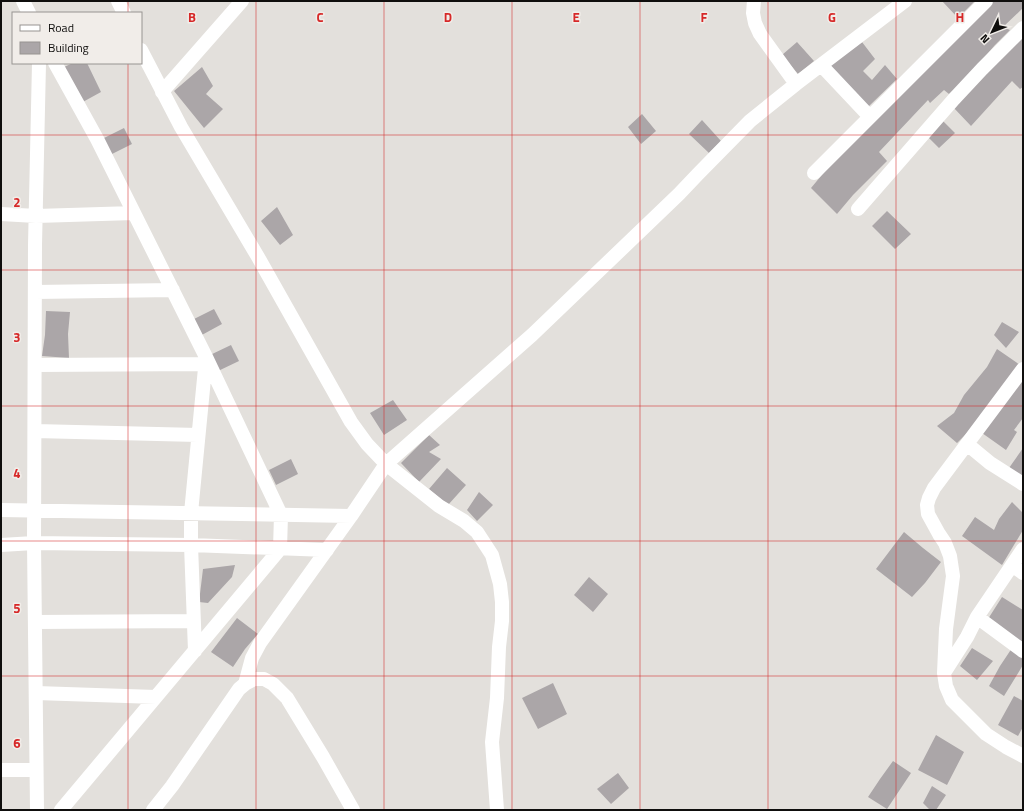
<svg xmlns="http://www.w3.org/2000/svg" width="1024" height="811" font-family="'Titillium Web',sans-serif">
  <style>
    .building { fill: #aba6a8 }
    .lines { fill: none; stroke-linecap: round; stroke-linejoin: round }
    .minor { stroke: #fff; stroke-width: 14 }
    .grid { fill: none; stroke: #d62828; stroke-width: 1; stroke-opacity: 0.55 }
    .grid-label { font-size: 13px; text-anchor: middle; font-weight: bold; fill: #d62828; stroke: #f1ede9; stroke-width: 3; stroke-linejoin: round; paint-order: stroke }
  </style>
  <rect width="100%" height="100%" fill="#e3e0dc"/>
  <path class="building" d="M 942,1 L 975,1 L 958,18 Z
    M 993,1 L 1023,1 L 1023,8 L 1003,27 L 1010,30 L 995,45 L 963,82 L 949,94 L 944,90 L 930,103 L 928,100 L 879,152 L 887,161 L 853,195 L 837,214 L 811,188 L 826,170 Z
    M 1022,38 L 1023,39 L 1023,87 L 1020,89 L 1012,81 L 971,126 L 953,107 Z
    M 797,42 L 814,61 L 798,74 L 782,55 Z
    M 862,42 L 875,59 L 863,71 L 872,80 L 885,65 L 897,79 L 868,107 L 829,66 Z
    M 73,63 L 87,63 L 101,92 L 81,103 L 64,67 Z
    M 202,67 L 213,86 L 206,94 L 223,109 L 204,128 L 174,91 Z
    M 642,114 L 656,131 L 641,144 L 628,127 Z
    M 702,120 L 721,141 L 709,153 L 689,134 Z
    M 942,120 L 955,133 L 939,148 L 927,136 Z
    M 124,128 L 132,144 L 110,155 L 102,139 Z
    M 277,207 L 293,235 L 280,245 L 261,221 Z
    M 887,211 L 911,234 L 895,249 L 872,226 Z
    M 214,309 L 222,324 L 200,336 L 192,320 Z
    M 46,311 L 70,312 L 68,334 L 69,358 L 42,356 L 45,335 Z
    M 1002,322 L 1019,332 L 1006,348 L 994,335 Z
    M 231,345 L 239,361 L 216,372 L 208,356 Z
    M 997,349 L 1020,365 L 972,428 L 957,443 L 937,426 L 954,413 L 964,395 L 987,367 Z
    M 1023,376 L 1023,418 L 1014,430 L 1017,432 L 1006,450 L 982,433 Z
    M 393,400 L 407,420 L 384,435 L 370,413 Z
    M 429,435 L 440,445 L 429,452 L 441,459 L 419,482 L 401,463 Z
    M 1023,448 L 1023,477 L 1009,468 Z
    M 291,459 L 298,474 L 276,485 L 269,470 Z
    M 447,468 L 466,485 L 448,505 L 429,489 Z
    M 479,492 L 493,505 L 477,521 L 467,510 Z
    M 1012,502 L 1023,513 L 1023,530 L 1002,565 L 962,536 L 975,517 L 994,530 L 999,519 Z
    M 904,532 L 923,548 L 941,562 L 925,583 L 912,597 L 876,569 Z
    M 235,565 L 232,577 L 208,603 L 199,602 L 203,569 Z
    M 589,577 L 608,594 L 593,612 L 574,595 Z
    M 1002,597 L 1023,610 L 1023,642 L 1000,629 L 988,619 Z
    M 237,618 L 258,634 L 245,649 L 233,667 L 211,652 Z
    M 972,648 L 993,661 L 977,680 L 960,666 Z
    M 1012,648 L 1023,655 L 1023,665 L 1004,696 L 989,686 L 1000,666 Z
    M 553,683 L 567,714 L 538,729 L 522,698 Z
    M 1014,696 L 1023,701 L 1023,727 L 1018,736 L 998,725 Z
    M 936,735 L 964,752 L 947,785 L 918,770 Z
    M 893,761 L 911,773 L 887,809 L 868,797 L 880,779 Z
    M 618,773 L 629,788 L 611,804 L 597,789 Z
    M 932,786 L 946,795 L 936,810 L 930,810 L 923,803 Z"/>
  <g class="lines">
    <path class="minor" d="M 23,1 L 29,13
      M 118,1 L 124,13
      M 754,1 L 753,13 L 755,23 L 760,34 L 796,84
      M 141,50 L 181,127 L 258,257 L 351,422 L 367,444 L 386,464 L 439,506 L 464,521 L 477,532 L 492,555 L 500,584 L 502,602 L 502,621 L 499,647 L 497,698 L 492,742 L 497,810
      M 55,63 L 97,139 L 206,357 L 281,515 L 280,549 L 61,810
      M 821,65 L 870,117
      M 162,92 L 242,1
      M 814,173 L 986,1
      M 858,209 L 954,99 L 982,69 L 1023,28
      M 1,214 L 36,216 L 134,213
      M 35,292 L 173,290
      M 35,365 L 205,364
      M 35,431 L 198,435
      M 967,444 L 990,463 L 1023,484
      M 1,510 L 351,516
      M 1,545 L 34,543 L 191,545 L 327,550
      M 1023,549 L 977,617 L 967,637 L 944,673 L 946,686 L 952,700 L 986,734 L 1006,747 L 1023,756
      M 1012,565 L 1023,573
      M 977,617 L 1023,651
      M 35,622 L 194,621
      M 195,651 L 191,545 L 191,513 L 206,358
      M 944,673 L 946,629 L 953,576 L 950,556 L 945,543 L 939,534 L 928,514 L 927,505 L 929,498 L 934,488 L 1023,369
      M 245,684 L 252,658 L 260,643 L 351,516 L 386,464 L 532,335 L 679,194 L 698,174 L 750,121 L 796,84 L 905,1
      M 36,693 L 156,697
      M 1,770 L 36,770
      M 37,810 L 34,543 L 35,245 L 39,63
      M 153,810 L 172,786 L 239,689 L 245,684 L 254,679 L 264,679 L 273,684 L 287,698 L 323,757 L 353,810"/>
  </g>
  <path class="grid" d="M 128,1 L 128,13M 256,1 L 256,810M 384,1 L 384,810M 512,1 L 512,810M 640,1 L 640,810M 768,1 L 768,810M 896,1 L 896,810M 128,63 L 128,810M 1,135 L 1023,135M 1,270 L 1023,270M 1,406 L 1023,406M 1,541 L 1023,541M 1,676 L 1023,676"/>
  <g class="grid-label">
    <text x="192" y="22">B</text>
    <text x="320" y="22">C</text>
    <text x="448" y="22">D</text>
    <text x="576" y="22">E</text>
    <text x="704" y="22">F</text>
    <text x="832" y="22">G</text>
    <text x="960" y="22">H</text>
    <text x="17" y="207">2</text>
    <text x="17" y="342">3</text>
    <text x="17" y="478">4</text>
    <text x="17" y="613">5</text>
    <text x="17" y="748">6</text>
  </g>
  <rect width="1024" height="811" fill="none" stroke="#0f0e0d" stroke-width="4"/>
  <rect x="12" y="12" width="130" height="52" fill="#f1ede9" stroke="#979491"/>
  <rect x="20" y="25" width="20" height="6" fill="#ffffff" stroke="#979491"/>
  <text x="48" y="32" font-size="12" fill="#0f0e0d">Road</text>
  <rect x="20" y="42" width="20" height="12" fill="#aba6a8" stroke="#979491"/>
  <text x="48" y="52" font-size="12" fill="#0f0e0d">Building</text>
  <g transform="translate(992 32) rotate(227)" stroke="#f1ede9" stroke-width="3" paint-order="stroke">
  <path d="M0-3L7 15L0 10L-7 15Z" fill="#0f0e0d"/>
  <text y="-6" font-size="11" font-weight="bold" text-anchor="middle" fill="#0f0e0d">N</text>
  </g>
</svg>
